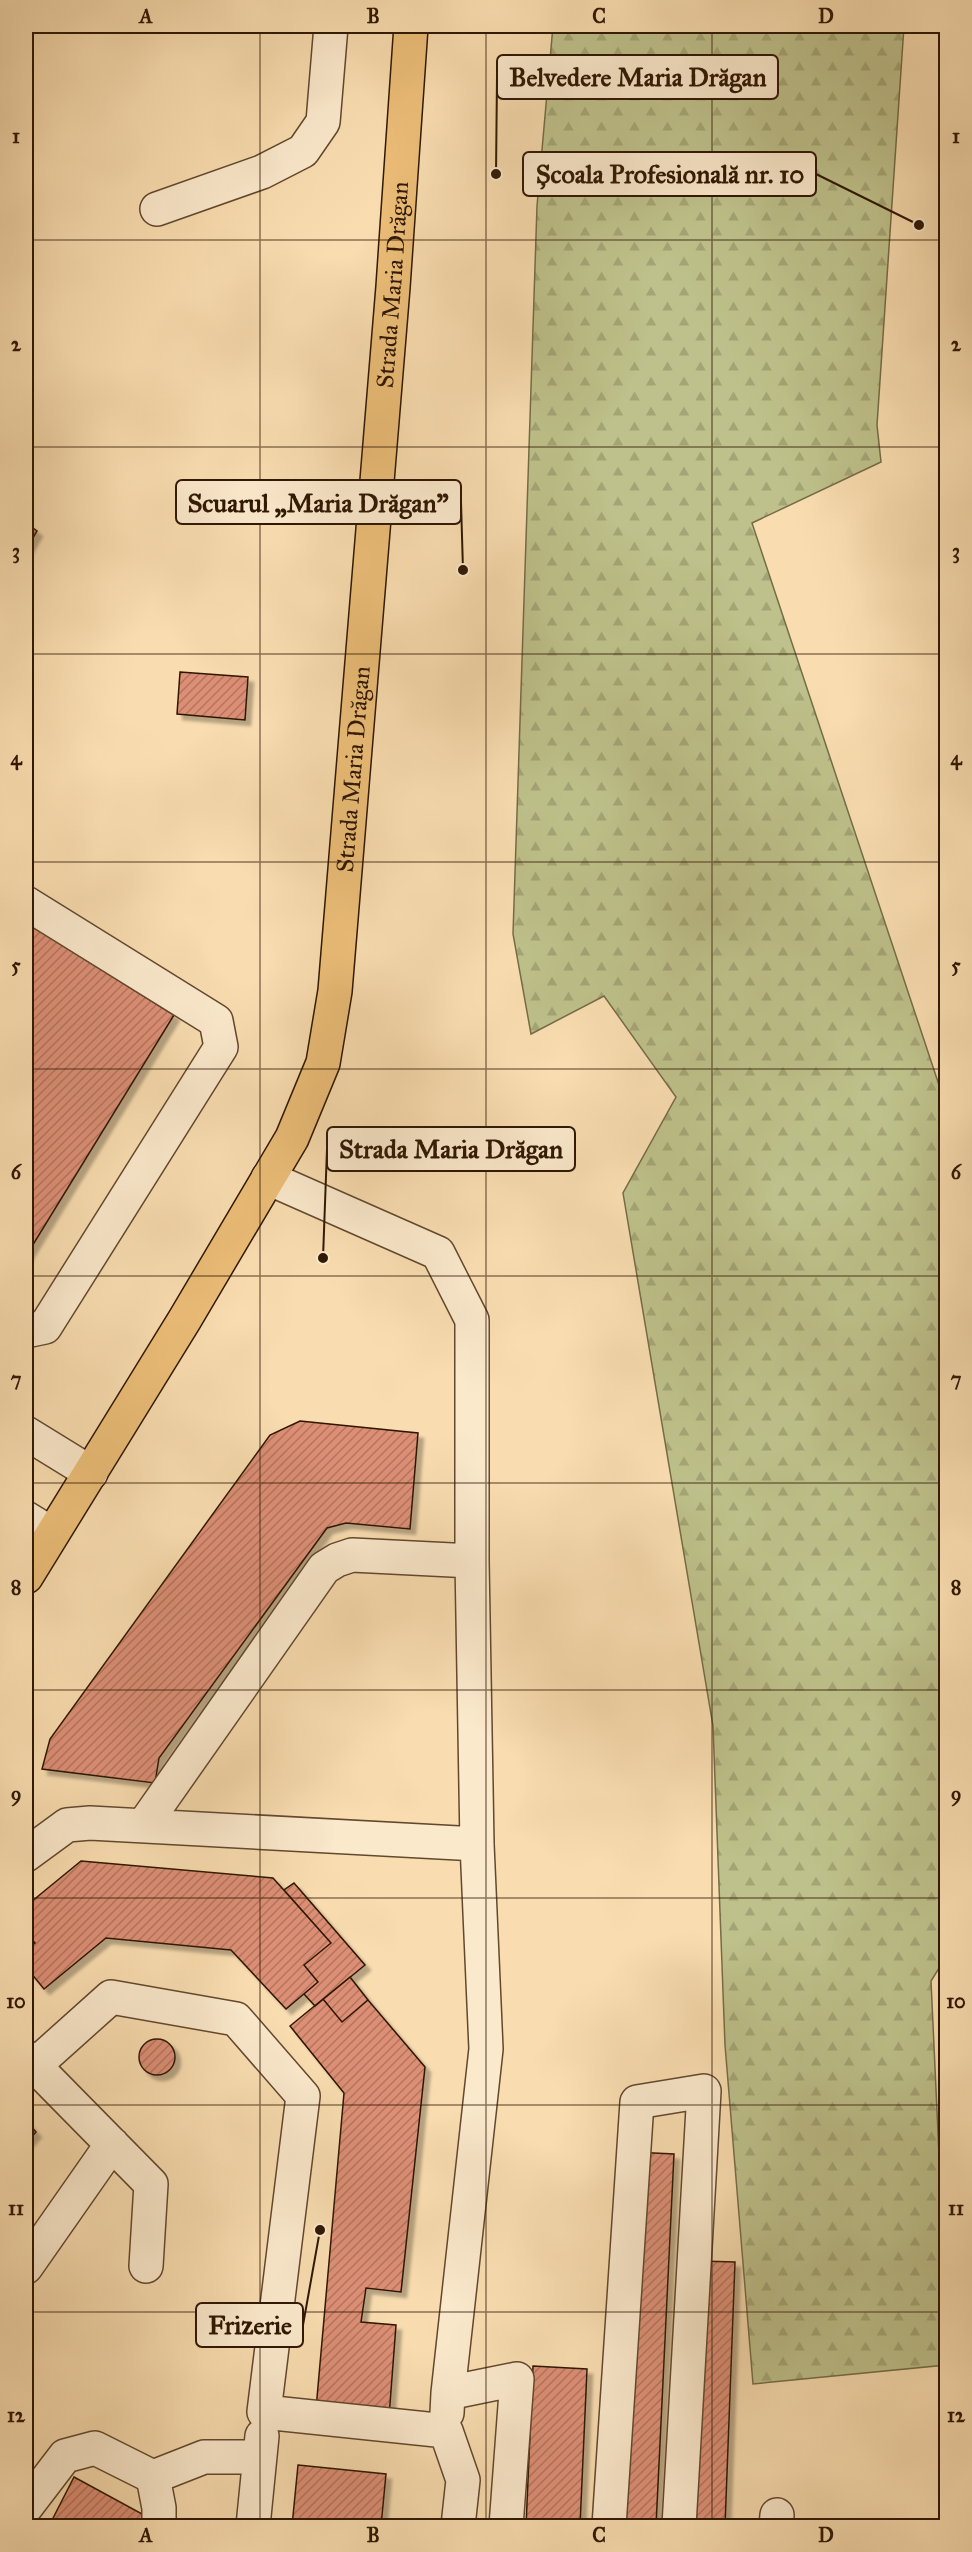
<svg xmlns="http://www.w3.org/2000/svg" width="972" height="2552" font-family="'IM FELL Great Primer',serif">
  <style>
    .forest { fill: url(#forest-firs); stroke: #766c47; stroke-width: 1.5 }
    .building { fill: url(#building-hatch); stroke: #2f1703; stroke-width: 1.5; filter: url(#shadow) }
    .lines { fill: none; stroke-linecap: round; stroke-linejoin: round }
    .minor-casing { stroke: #62482e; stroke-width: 36 }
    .major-casing { stroke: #2f1703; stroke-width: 36 }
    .minor { stroke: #fbe9cc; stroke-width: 33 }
    .major { stroke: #ecbe78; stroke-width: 33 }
    .grid { fill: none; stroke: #2f1703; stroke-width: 1.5; stroke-opacity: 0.55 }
    .labels { text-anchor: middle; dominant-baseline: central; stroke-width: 4.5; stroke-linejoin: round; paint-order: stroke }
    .street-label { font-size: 24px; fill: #2f1703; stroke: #fbe9cc }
    .leader { fill: none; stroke: #2f1703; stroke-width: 2 }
    .callout-dot { fill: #2f1703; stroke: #fbe9cc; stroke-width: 2 }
    .callout { fill: #fbe9cc; stroke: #2f1703; stroke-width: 2 }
    .callout-label { font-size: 26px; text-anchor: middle; font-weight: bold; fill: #2f1703 }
    .neatline { fill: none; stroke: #2f1703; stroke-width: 2 }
    .grid-label { font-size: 20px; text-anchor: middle; font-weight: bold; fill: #2f1703 }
  </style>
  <defs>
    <pattern id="forest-firs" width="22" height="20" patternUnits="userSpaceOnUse" patternTransform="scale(1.5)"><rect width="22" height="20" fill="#bec18b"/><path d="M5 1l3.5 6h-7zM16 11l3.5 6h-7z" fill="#a4a576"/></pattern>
    <pattern id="building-hatch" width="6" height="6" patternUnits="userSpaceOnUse" patternTransform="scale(1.5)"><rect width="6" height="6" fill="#dd8f76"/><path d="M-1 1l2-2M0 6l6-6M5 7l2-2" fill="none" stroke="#b4745f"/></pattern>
    <filter id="shadow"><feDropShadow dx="5.5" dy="5.5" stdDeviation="1.5" flood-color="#0004"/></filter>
  </defs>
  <rect width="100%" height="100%" fill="#f9ddb0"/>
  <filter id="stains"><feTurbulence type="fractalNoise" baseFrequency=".00333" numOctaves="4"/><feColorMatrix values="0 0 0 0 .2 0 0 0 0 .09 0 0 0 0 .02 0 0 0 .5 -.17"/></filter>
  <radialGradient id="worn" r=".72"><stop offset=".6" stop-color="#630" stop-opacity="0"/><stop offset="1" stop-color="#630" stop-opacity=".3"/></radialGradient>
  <path class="forest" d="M 553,26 L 904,26 L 877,425 L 881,462 L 752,523 L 946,1106 L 946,1957 L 931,1981 L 946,2306 L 946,2365 L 753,2384 L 725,2045 L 713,1726 L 623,1193 L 676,1097 L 604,996 L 531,1034 L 513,934 L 537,206 Z"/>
  <path class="building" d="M 26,523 L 37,531 L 26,550 Z
    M 180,672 L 248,677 L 245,720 L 177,714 Z
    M 26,922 L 174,1015 L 26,1256 Z
    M 300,1421 L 418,1433 L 410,1529 L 346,1523 L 327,1528 L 159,1758 L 155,1783 L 42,1769 L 50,1739 L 270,1435 Z
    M 81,1861 L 273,1878 L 331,1943 L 304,1965 L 318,1982 L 286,2009 L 231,1950 L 106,1938 L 44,1989 L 26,1967 L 26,1951 L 35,1943 L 26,1933 L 26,1906 Z
    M 294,1883 L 365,1965 L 315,2006 L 304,1994 L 318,1982 L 304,1965 L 331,1943 L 284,1890 Z
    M 350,1977 L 368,2000 L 342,2022 L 323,1999 Z
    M 323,1999 L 342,2022 L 368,2000 L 425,2067 L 401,2292 L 366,2288 L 361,2322 L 396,2325 L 389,2417 L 316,2409 L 344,2093 L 290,2026 Z
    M139 2057a18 18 0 1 1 36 0a18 18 0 1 1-36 0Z
    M 26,2121 L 36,2132 L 26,2143 Z
    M 633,2152 L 674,2154 L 656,2526 L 615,2526 Z
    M 699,2261 L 735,2262 L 725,2526 L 689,2526 Z
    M 533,2366 L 587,2369 L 580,2526 L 526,2526 Z
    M 298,2465 L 386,2474 L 381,2526 L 292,2526 Z
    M 74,2477 L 144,2515 L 138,2526 L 49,2526 Z"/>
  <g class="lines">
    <defs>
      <path id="minor" d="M 157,209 L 262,172 L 303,151 L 323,122 L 331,26
        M 26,903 L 216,1021 L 221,1047 L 45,1327 L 26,1331
        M 268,1178 L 438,1253 L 472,1320 L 472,1561 L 477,1844 L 486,2049 L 448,2393
        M 26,1433 L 91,1473
        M 26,1518 L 52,1534
        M 143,1826 L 324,1568 L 337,1560 L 352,1555 L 472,1561
        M 26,1855 L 67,1825 L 90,1823 L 477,1844
        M 26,2057 L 151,2184 L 146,2266
        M 34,2066 L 111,1997 L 236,2019 L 303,2096 L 264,2412 L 446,2431 L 463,2480 L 458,2526
        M 26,2267 L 112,2144
        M 447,2413 L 448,2393 L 517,2379 L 506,2526
        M 153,2477 L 159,2508 L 159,2526
        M 26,2507 L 65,2456 L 95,2448 L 153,2477 L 204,2457 L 260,2457
        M 253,2526 L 262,2436
        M 609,2526 L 637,2102 L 704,2091 L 679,2526
        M 776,2526 L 777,2515"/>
      <g id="major">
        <path id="s1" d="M 26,1577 L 185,1319 L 292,1138 L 323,1063 L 335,991 L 393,287 L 411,26"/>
      </g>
    </defs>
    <use href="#minor" class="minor-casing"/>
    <use href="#major" class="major-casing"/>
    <use href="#minor" class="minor"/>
    <use href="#major" class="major"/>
  </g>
  <path class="grid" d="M 260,26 L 260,2526M 486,26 L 486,2526M 712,26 L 712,2526M 26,240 L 946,240M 26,447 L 946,447M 26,654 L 946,654M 26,862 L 946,862M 26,1069 L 946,1069M 26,1276 L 946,1276M 26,1483 L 946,1483M 26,1690 L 946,1690M 26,1898 L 946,1898M 26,2105 L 946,2105M 26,2312 L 946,2312"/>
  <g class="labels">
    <g class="street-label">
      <text stroke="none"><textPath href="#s1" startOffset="1376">Strada Maria Drăgan</textPath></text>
      <text stroke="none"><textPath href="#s1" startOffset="890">Strada Maria Drăgan</textPath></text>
    </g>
  </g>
  <path class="leader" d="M496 174L497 77M919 225L816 174M463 570L461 502M323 1258L327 1149M320 2230L303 2325"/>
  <g class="callout-dot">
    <circle cx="496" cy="174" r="6"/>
    <circle cx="919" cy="225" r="6"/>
    <circle cx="463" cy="570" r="6"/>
    <circle cx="323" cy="1258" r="6"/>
    <circle cx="320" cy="2230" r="6"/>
  </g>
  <g class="callout">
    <rect x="497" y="55" width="281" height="44" rx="6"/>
    <rect x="523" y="152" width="293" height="44" rx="6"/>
    <rect x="176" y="480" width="285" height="44" rx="6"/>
    <rect x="327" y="1127" width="248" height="44" rx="6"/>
    <rect x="196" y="2303" width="107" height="44" rx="6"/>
  </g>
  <g class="callout-label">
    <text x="638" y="86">Belvedere Maria Drăgan</text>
    <text x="670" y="183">Școala Profesională nr. 10</text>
    <text x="318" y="512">Scuarul „Maria Drăgan”</text>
    <text x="451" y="1158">Strada Maria Drăgan</text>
    <text x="250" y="2334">Frizerie</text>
  </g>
  <rect width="972" height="2552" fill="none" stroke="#f9ddb0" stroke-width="66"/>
  <rect x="33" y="33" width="906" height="2486" class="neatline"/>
  <g class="grid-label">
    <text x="146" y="23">A</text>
    <text x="373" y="23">B</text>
    <text x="599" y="23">C</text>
    <text x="826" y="23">D</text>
    <text x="16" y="143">1</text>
    <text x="956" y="143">1</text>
    <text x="16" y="351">2</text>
    <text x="956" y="351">2</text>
    <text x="16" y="558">3</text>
    <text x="956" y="558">3</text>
    <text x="16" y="765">4</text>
    <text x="956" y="765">4</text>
    <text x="16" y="972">5</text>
    <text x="956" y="972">5</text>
    <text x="16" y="1179">6</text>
    <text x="956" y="1179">6</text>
    <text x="16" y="1386">7</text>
    <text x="956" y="1386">7</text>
    <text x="16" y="1594">8</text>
    <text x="956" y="1594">8</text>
    <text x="16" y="1801">9</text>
    <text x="956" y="1801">9</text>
    <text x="16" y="2008">10</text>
    <text x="956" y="2008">10</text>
    <text x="16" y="2215">11</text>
    <text x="956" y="2215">11</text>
    <text x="16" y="2422">12</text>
    <text x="956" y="2422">12</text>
    <text x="146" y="2542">A</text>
    <text x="373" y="2542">B</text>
    <text x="599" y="2542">C</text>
    <text x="826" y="2542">D</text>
  </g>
  <rect width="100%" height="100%" filter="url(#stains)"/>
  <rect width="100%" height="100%" fill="url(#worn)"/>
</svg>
